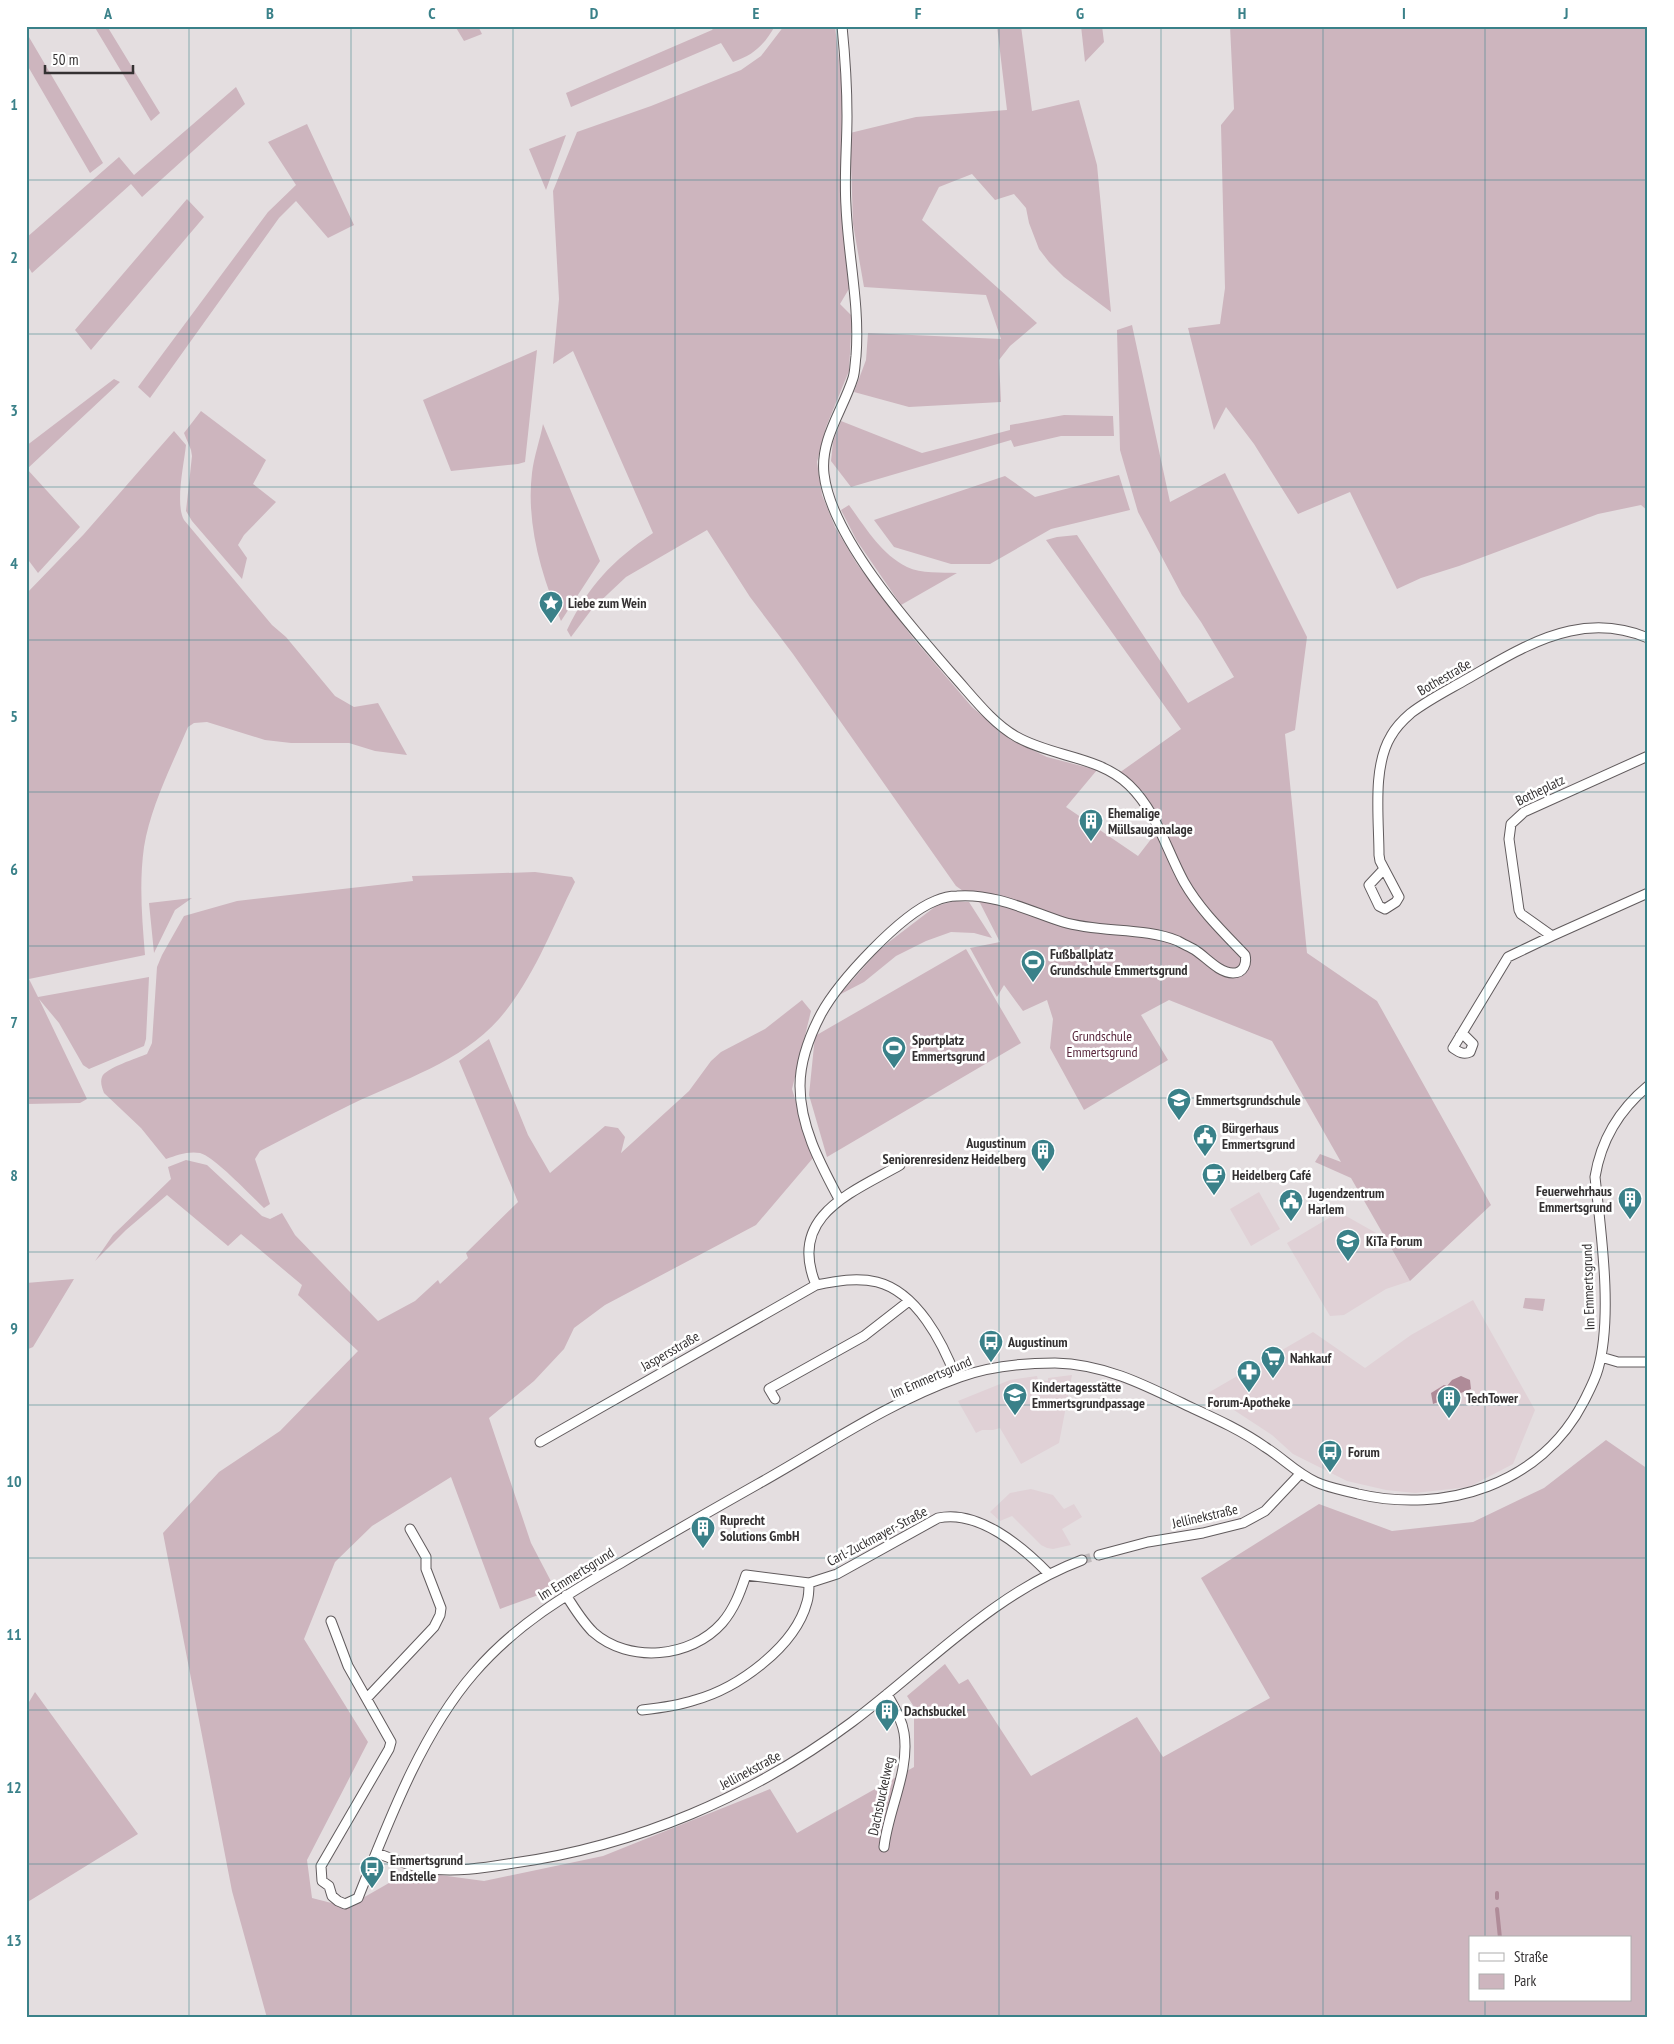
<svg xmlns="http://www.w3.org/2000/svg" width="1674" height="2044" font-family="'PT Sans Narrow',sans-serif">
  <style>
    .built { fill: #e0d1d6 }
    .green { fill: #cdb5be; fill-rule: evenodd }
    .water { fill: #af8b98 }
    .lines { fill: none; stroke-linecap: round; stroke-linejoin: round }
    .stream { stroke: #af8b98; stroke-width: 4 }
    .minor-tunnel { stroke: #c1bbbd; stroke-width: 9; stroke-dasharray: 9 4.5; stroke-linecap: butt }
    .minor-casing { stroke: #615b5d; stroke-width: 11 }
    .minor { stroke: #fff; stroke-width: 9 }
    .grid { fill: none; stroke: #3a8189; stroke-width: 1; stroke-opacity: 0.55 }
    .labels { text-anchor: middle; dominant-baseline: central; stroke-width: 5; stroke-linejoin: round; paint-order: stroke }
    .poi-label { font-size: 14px; font-weight: bold; fill: #343132; stroke: #fff; text-anchor: start }
    .street-label { font-size: 14px; fill: #343132; stroke: #fff }
    .park-label { font-size: 14px; fill: #5b2a3f; stroke: #fff }
    .neatline { fill: none; stroke: #3a8189; stroke-width: 2 }
    .grid-label { font-size: 16px; text-anchor: middle; font-weight: bold; fill: #3a8189 }
  </style>
  <rect width="100%" height="100%" fill="#e4dee0"/>
  <path class="built" d="M 1259,1192 L 1280,1229 L 1251,1246 L 1230,1209 Z
    M 1339,1212 L 1385,1238 L 1410,1281 L 1386,1289 L 1344,1315 L 1330,1316 L 1287,1243 Z
    M 1473,1300 L 1535,1410 L 1513,1464 L 1469,1487 L 1415,1493 L 1386,1490 L 1347,1481 L 1293,1454 L 1272,1435 L 1208,1393 L 1313,1332 L 1365,1368 L 1411,1335 Z
    M 1072,1375 L 1059,1443 L 1021,1464 L 1000,1428 L 993,1430 L 982,1430 L 976,1433 L 958,1401 L 1010,1380 L 1037,1376 L 1038,1380 L 1048,1381 L 1048,1378 Z
    M 1031,1489 L 1053,1495 L 1064,1509 L 1074,1504 L 1082,1517 L 1062,1529 L 1071,1545 L 1053,1549 L 1047,1548 L 1041,1545 L 1012,1516 L 1000,1521 L 990,1512 L 1010,1493 Z"/>
  <path class="green" d="M 94,26 L 107,26 L 160,113 L 151,121 Z
    M 455,26 L 478,26 L 482,34 L 464,41 Z
    M 715,26 L 775,26 C 764,45 754,55 733,62 L 721,43 L 571,107 L 566,93 L 712,30 Z
    M 784,26 L 835,26 L 842,87 L 841,203 L 850,287 L 840,304 L 852,316 L 849,371 L 826,427 L 817,462 L 822,495 L 835,527 L 857,564 L 913,638 L 972,707 L 1011,740 L 1047,757 L 1097,770 L 1066,807 L 1138,856 L 1155,834 L 1163,828 L 1148,800 L 1119,773 L 1181,729 L 1046,540 L 1057,537 L 1077,535 L 1188,703 L 1234,677 L 1201,622 L 1182,595 L 1138,512 L 1120,450 L 1117,330 L 1132,325 L 1170,502 L 1225,473 L 1307,637 L 1295,730 L 1285,734 L 1307,953 L 1377,1001 L 1491,1205 L 1410,1281 L 1351,1178 L 1315,1162 L 1320,1154 L 1341,1162 L 1272,1041 L 1169,1000 L 1141,1015 L 1168,1060 L 1084,1110 L 1050,1048 L 1053,1019 L 1047,1000 L 1023,1011 L 1004,985 L 997,997 L 970,948 L 1000,942 L 980,903 L 956,886 L 793,654 L 750,597 L 707,530 L 626,577 L 592,609 L 571,637 L 567,630 C 589,585 612,561 653,533 L 573,351 L 553,364 L 559,299 L 553,191 L 577,132 L 651,106 L 741,70 L 761,56 Z
    M 997,26 L 1021,26 L 1032,111 L 1079,100 L 1097,165 L 1111,312 L 1064,277 L 1049,262 L 1039,249 L 1029,223 L 1026,208 L 1014,194 L 995,200 L 972,174 L 939,187 L 922,220 L 1037,323 L 1010,346 L 999,360 L 1001,402 L 909,407 L 854,392 L 866,360 L 868,333 L 1001,339 L 986,295 L 864,287 L 853,224 L 850,133 L 916,117 L 1007,110 Z
    M 1081,26 L 1102,26 L 1104,42 L 1085,62 Z
    M 1230,26 L 1648,26 L 1648,511 L 1641,505 L 1598,514 L 1459,566 L 1421,578 L 1397,589 L 1350,492 L 1298,514 L 1254,444 L 1226,407 L 1214,430 L 1188,328 L 1220,324 L 1225,288 L 1221,125 L 1234,109 Z
    M 26,32 L 103,163 L 90,173 L 26,63 Z
    M 236,87 L 245,104 L 142,197 L 131,184 L 32,273 L 26,263 L 26,238 L 119,157 L 134,175 Z
    M 307,124 L 354,225 L 328,238 L 296,201 L 279,218 L 150,398 L 138,387 L 268,212 L 296,185 L 268,142 Z
    M 566,135 L 546,190 L 529,149 Z
    M 187,199 L 204,217 L 91,350 L 75,330 Z
    M 537,350 L 525,462 L 518,464 L 451,471 L 423,400 Z
    M 114,379 L 120,382 L 27,469 L 80,527 L 38,573 L 26,557 L 26,446 Z
    M 201,411 L 266,460 L 253,484 L 276,502 L 244,535 L 238,545 L 247,558 L 242,579 L 192,521 L 186,511 L 192,456 L 191,450 L 184,433 Z
    M 1064,415 L 1113,416 L 1114,436 L 1061,436 L 1014,447 L 1011,440 L 851,487 L 831,461 L 833,442 L 841,421 L 922,453 L 1010,430 L 1010,425 Z
    M 543,424 L 600,561 L 561,621 C 541,576 526,522 532,473 C 534,456 540,440 543,424 Z
    M 174,431 L 186,445 C 184,464 175,504 184,520 L 272,625 L 286,637 L 335,696 L 354,707 L 378,703 L 407,755 L 375,751 L 349,743 L 291,743 L 265,740 L 207,722 L 194,723 L 188,727 C 172,765 151,805 144,847 C 139,883 142,919 145,955 L 29,979 L 38,997 L 149,977 L 146,1039 L 144,1046 L 89,1069 L 83,1065 L 59,1023 L 39,999 L 87,1099 L 80,1103 L 26,1104 L 26,594 L 84,534 Z
    M 1119,475 L 1130,510 L 1051,529 L 990,564 L 951,564 L 894,547 L 874,520 L 1005,476 L 1035,497 Z
    M 849,505 C 866,528 881,554 907,567 C 921,574 942,572 957,573 L 901,605 L 857,541 L 841,510 Z
    M 535,872 L 572,877 L 575,882 C 552,928 533,980 499,1019 C 461,1062 402,1080 352,1104 C 321,1119 291,1135 260,1151 L 255,1159 L 270,1204 L 264,1208 C 251,1196 215,1157 200,1153 C 188,1151 177,1155 166,1159 L 141,1128 L 104,1093 C 102,1088 100,1082 102,1077 C 105,1068 138,1058 147,1054 L 152,1043 L 157,967 L 162,955 L 184,916 L 237,901 L 413,881 L 412,876 Z
    M 192,898 L 175,910 L 154,953 L 149,903 Z
    M 955,901 L 969,902 L 992,938 L 974,933 L 951,932 L 926,941 L 896,956 L 864,982 L 839,995 L 881,948 L 936,906 Z
    M 966,949 L 1021,1043 L 827,1157 L 809,1095 L 815,1036 Z
    M 802,1000 L 811,1011 L 792,1089 L 813,1158 L 756,1225 L 605,1305 L 574,1328 L 564,1349 L 534,1381 L 489,1418 L 531,1543 L 555,1589 L 500,1609 L 451,1477 L 372,1526 L 335,1562 L 304,1639 L 368,1742 L 307,1860 L 312,1898 L 347,1907 L 410,1871 L 484,1881 L 603,1856 L 770,1789 L 797,1833 L 914,1767 L 914,1711 L 916,1710 L 907,1696 L 945,1664 L 959,1684 L 968,1679 L 1031,1776 L 1137,1717 L 1163,1757 L 1270,1698 L 1201,1578 L 1319,1504 L 1392,1531 L 1473,1522 L 1544,1488 L 1606,1440 L 1648,1469 L 1648,2018 L 267,2018 L 232,1891 L 163,1533 L 219,1472 L 280,1431 L 358,1351 L 298,1295 L 302,1285 L 241,1234 L 228,1246 L 167,1195 L 126,1230 L 95,1261 L 113,1235 L 171,1179 L 168,1167 L 186,1160 L 207,1165 L 262,1216 L 270,1219 L 282,1213 L 295,1235 L 378,1321 L 415,1301 L 438,1280 L 440,1284 L 468,1258 L 466,1253 L 518,1202 L 459,1061 L 489,1039 L 528,1135 L 550,1173 L 605,1126 L 618,1128 L 625,1137 L 621,1153 L 689,1091 L 711,1061 L 721,1052 L 765,1029 ZM 1470,1938 L 1630,1938 L 1630,2000 L 1470,2000 Z
    M 74,1279 L 33,1347 L 26,1350 L 26,1283 Z
    M 1525,1298 L 1545,1299 L 1543,1311 L 1523,1308 Z
    M 35,1692 L 138,1834 L 26,1903 L 26,1707 Z"/>
  <path class="water" d="M 1461,1376 L 1470,1380 L 1471,1389 L 1433,1404 L 1431,1393 L 1444,1385 L 1447,1386 L 1452,1380 Z"/>
  <g class="lines">
    <path class="stream" d="M 1497,1893 L 1497,1898
      M 1497,1909 L 1500,1938"/>
    <path class="minor-tunnel" d="M 1082,1560 L 1099,1555"/>
    <defs>
      <path id="minor" d="M 1648,756 L 1524,812 L 1511,824 L 1509,839 L 1519,910 L 1521,914 L 1552,936 L 1648,893
        M 1384,869 L 1369,885 L 1379,906 L 1385,909 L 1396,902 L 1399,897 L 1380,861 L 1379,855 C 1379,819 1372,767 1391,736 C 1396,727 1404,719 1411,713 C 1428,700 1448,690 1467,679 C 1499,661 1533,639 1570,631 C 1597,625 1622,627 1648,638
        M 1460,1036 L 1465,1036 L 1473,1044 L 1470,1052 C 1463,1055 1459,1052 1453,1048 L 1508,957 L 1552,936
        M 839,1199 C 821,1165 800,1127 800,1086 C 800,1062 810,1035 821,1014 C 839,981 900,915 935,901 C 942,898 950,896 957,896 C 994,893 1029,911 1063,922 C 1099,933 1144,927 1178,941 C 1183,944 1190,947 1195,950 C 1206,957 1219,973 1233,973 C 1244,973 1247,963 1245,955 C 1223,932 1200,910 1184,882 C 1166,849 1157,812 1129,785 C 1099,756 1052,757 1017,737 C 992,723 972,696 953,675 C 911,627 831,537 824,474 C 820,439 843,410 853,378 C 855,372 855,363 856,356 C 860,305 848,256 846,206 C 844,176 847,146 847,116 C 847,86 845,56 842,26
        M 816,1285 C 836,1281 857,1277 877,1282 C 917,1292 943,1343 956,1378
        M 1601,1357 L 1618,1362 L 1648,1362
        M 775,1399 L 769,1389 L 864,1336 L 909,1301
        M 540,1442 L 816,1285 C 787,1216 851,1193 900,1165
        M 1099,1555 L 1148,1542 L 1203,1533 L 1243,1523 L 1265,1511 L 1300,1474
        M 566,1595 C 574,1608 582,1621 593,1632 C 629,1664 691,1658 722,1623 C 734,1609 740,1593 746,1575 L 809,1583
        M 331,1621 L 348,1666 L 391,1742 L 389,1749 L 321,1866 L 322,1881 L 329,1886 L 332,1896 L 338,1901 L 345,1904 L 358,1898 C 388,1823 421,1734 474,1673 C 515,1625 567,1594 621,1563 C 666,1536 712,1510 758,1484 C 824,1447 889,1402 960,1377 C 990,1366 1023,1363 1055,1363 C 1104,1364 1145,1385 1188,1406 C 1214,1418 1241,1430 1265,1447 C 1283,1458 1296,1473 1316,1482 C 1329,1488 1343,1490 1358,1494 C 1445,1514 1541,1485 1584,1401 C 1589,1391 1595,1380 1598,1369 C 1613,1317 1601,1232 1595,1177 C 1601,1140 1619,1110 1648,1086
        M 367,1698 L 434,1627 L 440,1615 L 441,1608 L 426,1569 L 426,1557 L 410,1529
        M 642,1710 C 660,1708 677,1706 695,1700 C 738,1688 795,1647 807,1602 C 809,1596 809,1589 809,1583 L 837,1574 L 938,1518 C 978,1509 1023,1547 1049,1574
        M 884,1847 C 888,1810 910,1771 904,1733 C 902,1719 894,1707 887,1694
        M 377,1853 C 392,1859 407,1865 423,1868 C 453,1873 484,1868 514,1863 C 636,1846 753,1796 852,1722 C 928,1665 992,1594 1082,1560"/>
    </defs>
    <use href="#minor" class="minor-casing"/>
    <use href="#minor" class="minor"/>
  </g>
  <path class="grid" d="M 189,26 L 189,2018M 351,26 L 351,2018M 513,26 L 513,2018M 675,26 L 675,2018M 837,26 L 837,2018M 999,26 L 999,2018M 1161,26 L 1161,2018M 1323,26 L 1323,2018M 1485,26 L 1485,1938M 26,180 L 1648,180M 26,334 L 1648,334M 26,487 L 1648,487M 26,640 L 1648,640M 26,792 L 1648,792M 26,946 L 1648,946M 26,1098 L 1648,1098M 26,1252 L 1648,1252M 26,1405 L 1648,1405M 26,1558 L 1648,1558M 26,1710 L 1648,1710M 26,1864 L 1648,1864M 1485,2000 L 1485,2018"/>
  <defs>
    <symbol id="sight-pin" viewBox="-11 -11 22 30"><path d="M0 17L-7.5 6A9.5 9.5 0 1 1 7.5 6Z" fill="#3a8189" stroke="#fff"/><path d="M0-6L1.8-2.2L6-1.7L2.9 1.2L3.7 5.4L0 3.3L-3.7 5.4L-2.9 1.2L-6-1.7L-1.8-2.2Z" fill="#fff"/></symbol>
    <symbol id="building-pin" viewBox="-11 -11 22 30"><path d="M0 17L-7.5 6A9.5 9.5 0 1 1 7.5 6Z" fill="#3a8189" stroke="#fff"/><path d="M-4-6H4V6H1V3H-1V6H-4ZM-2.5-4.3h1.7v1.8h-1.7ZM.8-4.3h1.7v1.8H.8ZM-2.5-1h1.7V.8h-1.7ZM.8-1h1.7V.8H.8Z" fill="#fff"/></symbol>
    <symbol id="stadium-pin" viewBox="-11 -11 22 30"><path d="M0 17L-7.5 6A9.5 9.5 0 1 1 7.5 6Z" fill="#3a8189" stroke="#fff"/><path d="M0-5a6.5 5 0 1 0 0 10a6.5 5 0 1 0 0-10ZM-3.5-1.8h7v3.6h-7Z" fill="#fff"/></symbol>
    <symbol id="school-pin" viewBox="-11 -11 22 30"><path d="M0 17L-7.5 6A9.5 9.5 0 1 1 7.5 6Z" fill="#3a8189" stroke="#fff"/><path d="M0-5L7-2L0 1L-7-2ZM-4 1L0 2.5L4 1V4Q0 6-4 4Z" fill="#fff"/></symbol>
    <symbol id="civic-pin" viewBox="-11 -11 22 30"><path d="M0 17L-7.5 6A9.5 9.5 0 1 1 7.5 6Z" fill="#3a8189" stroke="#fff"/><path d="M-.6-6.5H3V-4.5H.6V-3L4-1V1h2V6H-6V1h2V-1L-.6-3ZM-1.2 2.5V6h2.4V2.5Z" fill="#fff"/></symbol>
    <symbol id="cafe-pin" viewBox="-11 -11 22 30"><path d="M0 17L-7.5 6A9.5 9.5 0 1 1 7.5 6Z" fill="#3a8189" stroke="#fff"/><path d="M-5.5-4.5H6V0H3Q3 3.5 0 3.5H-2.5Q-5.5 3.5-5.5 0ZM3-3.2v2h1.7v-2ZM-6 4.5H4V6H-6Z" fill="#fff"/></symbol>
    <symbol id="bus-pin" viewBox="-11 -11 22 30"><path d="M0 17L-7.5 6A9.5 9.5 0 1 1 7.5 6Z" fill="#3a8189" stroke="#fff"/><path d="M-5-6H5V4H4V6H2V4H-2V6H-4V4H-5ZM-3.5-4V0h7V-4ZM-3.5 1.2v1.5H-2V1.2ZM2 1.2v1.5H3.5V1.2Z" fill="#fff"/></symbol>
    <symbol id="supermarket-pin" viewBox="-11 -11 22 30"><path d="M0 17L-7.5 6A9.5 9.5 0 1 1 7.5 6Z" fill="#3a8189" stroke="#fff"/><path d="M-6-5.5h2.5l.6 2H6L4.5 2H-2.5L-4.4-4H-6ZM-1.5 3.2a1.3 1.3 0 1 0 .1 0ZM3 3.2a1.3 1.3 0 1 0 .1 0Z" fill="#fff"/></symbol>
    <symbol id="pharmacy-pin" viewBox="-11 -11 22 30"><path d="M0 17L-7.5 6A9.5 9.5 0 1 1 7.5 6Z" fill="#3a8189" stroke="#fff"/><path d="M-2-6h4v4h4v4h-4v4h-4v-4h-4v-4h4Z" fill="#fff"/></symbol>
  </defs>
  <g fill-rule="evenodd">
    <use href="#sight-pin" x="537" y="589" width="28" height="38"/>
    <use href="#building-pin" x="1077" y="807" width="28" height="38"/>
    <use href="#stadium-pin" x="1019" y="948" width="28" height="38"/>
    <use href="#stadium-pin" x="880" y="1034" width="28" height="38"/>
    <use href="#school-pin" x="1165" y="1086" width="28" height="38"/>
    <use href="#civic-pin" x="1191" y="1122" width="28" height="38"/>
    <use href="#building-pin" x="1029" y="1137" width="28" height="38"/>
    <use href="#cafe-pin" x="1200" y="1161" width="28" height="38"/>
    <use href="#building-pin" x="1616" y="1185" width="28" height="38"/>
    <use href="#civic-pin" x="1277" y="1187" width="28" height="38"/>
    <use href="#school-pin" x="1334" y="1227" width="28" height="38"/>
    <use href="#bus-pin" x="977" y="1328" width="28" height="38"/>
    <use href="#supermarket-pin" x="1259" y="1344" width="28" height="38"/>
    <use href="#pharmacy-pin" x="1235" y="1358" width="28" height="38"/>
    <use href="#school-pin" x="1001" y="1381" width="28" height="38"/>
    <use href="#building-pin" x="1435" y="1384" width="28" height="38"/>
    <use href="#bus-pin" x="1316" y="1438" width="28" height="38"/>
    <use href="#building-pin" x="689" y="1514" width="28" height="38"/>
    <use href="#building-pin" x="873" y="1697" width="28" height="38"/>
    <use href="#bus-pin" x="358" y="1854" width="28" height="38"/>
  </g>
  <g class="labels">
    <g class="poi-label">
      <text x="568" y="603">Liebe zum Wein</text>
      <text x="1108" y="813">Ehemalige<tspan x="1108" dy="16">Müllsauganalage</tspan></text>
      <text x="1050" y="954">Fußballplatz<tspan x="1050" dy="16">Grundschule Emmertsgrund</tspan></text>
      <text x="912" y="1040">Sportplatz<tspan x="912" dy="16">Emmertsgrund</tspan></text>
      <text x="1196" y="1100">Emmertsgrundschule</text>
      <text x="1222" y="1128">Bürgerhaus<tspan x="1222" dy="16">Emmertsgrund</tspan></text>
      <text x="1026" y="1143" text-anchor="end">Augustinum<tspan x="1026" dy="16">Seniorenresidenz Heidelberg</tspan></text>
      <text x="1232" y="1175">Heidelberg Café</text>
      <text x="1612" y="1191" text-anchor="end">Feuerwehrhaus<tspan x="1612" dy="16">Emmertsgrund</tspan></text>
      <text x="1308" y="1193">Jugendzentrum<tspan x="1308" dy="16">Harlem</tspan></text>
      <text x="1366" y="1241">KiTa Forum</text>
      <text x="1008" y="1342">Augustinum</text>
      <text x="1290" y="1358">Nahkauf</text>
      <text x="1032" y="1387">Kindertagesstätte<tspan x="1032" dy="16">Emmertsgrundpassage</tspan></text>
      <text x="1466" y="1398">TechTower</text>
      <text x="1249" y="1402" text-anchor="middle">Forum-Apotheke</text>
      <text x="1348" y="1452">Forum</text>
      <text x="720" y="1520">Ruprecht<tspan x="720" dy="16">Solutions GmbH</tspan></text>
      <text x="904" y="1711">Dachsbuckel</text>
      <text x="390" y="1860">Emmertsgrund<tspan x="390" dy="16">Endstelle</tspan></text>
    </g>
    <g class="street-label">
      <text transform="translate(1444 677) rotate(-30)">Bothestraße</text>
      <text transform="translate(1540 790) rotate(-26)">Botheplatz</text>
      <text transform="translate(1588 1287) rotate(-92)">Im Emmertsgrund</text>
      <text transform="translate(670 1351) rotate(-30)">Jaspersstraße</text>
      <text transform="translate(931 1377) rotate(-23)">Im Emmertsgrund</text>
      <text transform="translate(1205 1516) rotate(-13)">Jellinekstraße</text>
      <text transform="translate(877 1536) rotate(-28)">Carl-Zuckmayer-Straße</text>
      <text transform="translate(576 1574) rotate(-32)">Im Emmertsgrund</text>
      <text transform="translate(750 1770) rotate(-28)">Jellinekstraße</text>
      <text transform="translate(881 1796) rotate(-78)">Dachsbuckelweg</text>
    </g>
    <g class="park-label">
      <text x="1102" y="1036">Grundschule<tspan x="1102" dy="16">Emmertsgrund</tspan></text>
    </g>
  </g>
  <rect width="1674" height="2044" fill="none" stroke="#ffffff" stroke-width="55"/>
  <rect x="1469" y="1936" width="162" height="65" fill="#ffffff" stroke="#aeadad"/>
  <rect x="1479" y="1953" width="25" height="8" fill="#ffffff" stroke="#aeadad"/>
  <text x="1514" y="1962" font-size="15" fill="#343132">Straße</text>
  <rect x="1479" y="1974" width="25" height="15" fill="#cdb5be" stroke="#aeadad"/>
  <text x="1514" y="1986" font-size="15" fill="#343132">Park</text>
  <path d="M45 65v8h88v-8" fill="none" stroke="#343132" stroke-width="2.5"/>
  <text x="52" y="65" font-size="15" fill="#343132" stroke="#ffffff" stroke-width="4" paint-order="stroke">50 m</text>
  <rect x="28" y="28" width="1618" height="1988" class="neatline"/>
  <g class="grid-label">
    <text x="108" y="19">A</text>
    <text x="270" y="19">B</text>
    <text x="432" y="19">C</text>
    <text x="594" y="19">D</text>
    <text x="756" y="19">E</text>
    <text x="918" y="19">F</text>
    <text x="1080" y="19">G</text>
    <text x="1242" y="19">H</text>
    <text x="1404" y="19">I</text>
    <text x="1566" y="19">J</text>
    <text x="14" y="110">1</text>
    <text x="14" y="263">2</text>
    <text x="14" y="416">3</text>
    <text x="14" y="569">4</text>
    <text x="14" y="722">5</text>
    <text x="14" y="875">6</text>
    <text x="14" y="1028">7</text>
    <text x="14" y="1181">8</text>
    <text x="14" y="1334">9</text>
    <text x="14" y="1487">10</text>
    <text x="14" y="1640">11</text>
    <text x="14" y="1793">12</text>
    <text x="14" y="1946">13</text>
  </g>
</svg>
